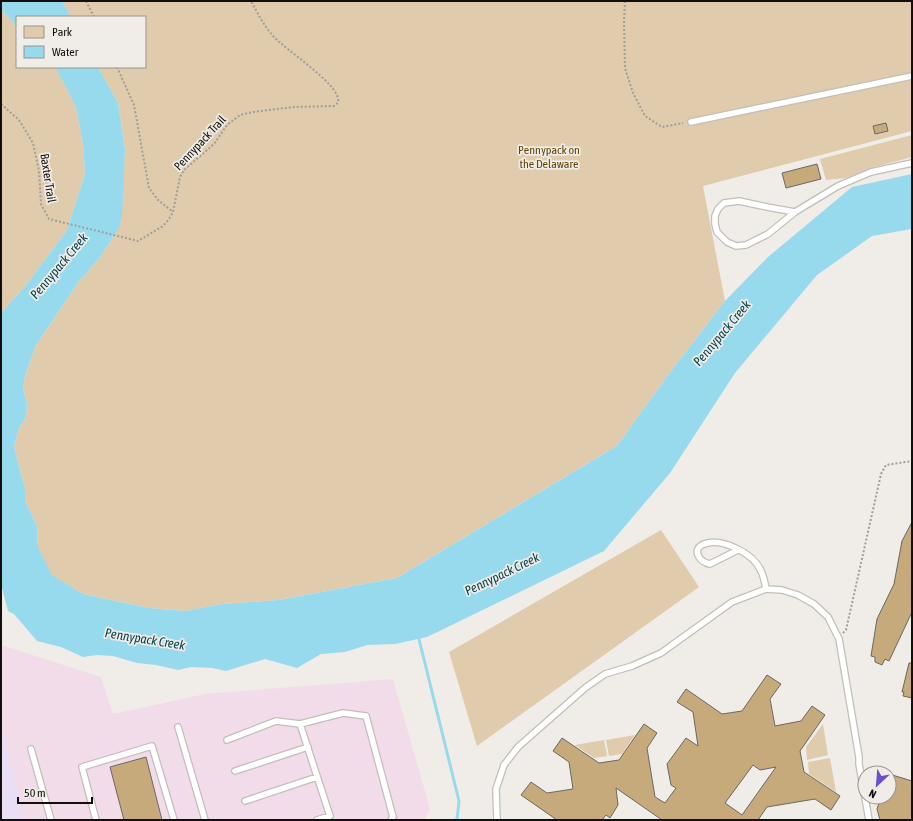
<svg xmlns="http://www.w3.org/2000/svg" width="913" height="821" font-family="'Asap Condensed',sans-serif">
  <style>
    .industrial { fill: #f2dce9 }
    .education { fill: #e9def3 }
    .green { fill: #e0ccac }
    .water { fill: #98daed }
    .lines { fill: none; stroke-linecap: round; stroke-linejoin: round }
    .stream { stroke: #98daed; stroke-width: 3 }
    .building { fill: #c7aa7b; stroke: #6a6863; fill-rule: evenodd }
    .service-casing { stroke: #c2beba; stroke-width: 8 }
    .path { stroke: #a19e9a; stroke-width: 2; stroke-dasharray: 2 2; stroke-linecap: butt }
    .service { stroke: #fff; stroke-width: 5.5 }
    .labels { text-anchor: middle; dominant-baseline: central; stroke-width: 3.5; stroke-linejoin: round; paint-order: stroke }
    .street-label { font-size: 12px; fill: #110f0e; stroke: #f0ece7 }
    .park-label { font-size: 12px; fill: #614408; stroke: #f0ece7 }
    .water-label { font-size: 13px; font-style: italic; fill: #003e4c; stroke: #f0ece7 }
  </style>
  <rect width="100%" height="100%" fill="#f0ece7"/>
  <path class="industrial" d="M 1,645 L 101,677 L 113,714 L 205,694 L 393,679 L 430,809 L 424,820 L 25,820 L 1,724 Z"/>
  <path class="education" d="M 1,724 L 25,820 L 1,820 Z"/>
  <path class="green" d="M 62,1 L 912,1 L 912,131 L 703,186 L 725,301 L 668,375 L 617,446 L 397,578 L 278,600 L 222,604 L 185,611 L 149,608 L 83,594 L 51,575 L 38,547 L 37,526 L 25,501 L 25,489 L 14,447 L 19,428 L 26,417 L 27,403 L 23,388 L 25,376 L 36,345 L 80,280 L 98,260 L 118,230 L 125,149 L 118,103 L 98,67 L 145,67 L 145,17 L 71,17 Z
    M 1,9 L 17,27 L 17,67 L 54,67 L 58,71 L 76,107 L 83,144 L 85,174 L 67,230 L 26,285 L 1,313 Z
    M 912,135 L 912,157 L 875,167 L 846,178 L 826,180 L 820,159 Z
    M 661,530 L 699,587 L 477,746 L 449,652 Z
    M 823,724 L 828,755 L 807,760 L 806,747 Z
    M 635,735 L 622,754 L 609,756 L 606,740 Z
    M 604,740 L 607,756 L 594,758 L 575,745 Z
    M 830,758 L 836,792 L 809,774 L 808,762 Z"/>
  <path class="water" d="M 1,1 L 62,1 L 71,17 L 17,17 L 17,27 L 1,9 Z
    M 54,67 L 98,67 L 118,103 L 125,149 L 122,216 L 118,230 L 98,260 L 80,280 L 36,345 L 25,376 L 23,388 L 27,403 L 26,417 L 19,428 L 14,447 L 25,489 L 25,501 L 37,526 L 38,547 L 52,575 L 83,594 L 149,608 L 185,611 L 222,604 L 278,600 L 397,578 L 617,446 L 668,375 L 725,301 L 768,257 L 852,187 L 912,174 L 912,229 L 872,236 L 817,275 L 735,373 L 670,473 L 604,551 L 427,637 L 395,644 L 367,645 L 345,652 L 321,654 L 297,668 L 265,659 L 226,671 L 212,668 L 191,667 L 178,670 L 156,665 L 137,663 L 113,656 L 97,655 L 83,657 L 61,647 L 37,641 L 14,614 L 8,611 L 1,584 L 1,313 L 26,285 L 67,230 L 85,174 L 83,144 L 76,107 L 58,72 Z"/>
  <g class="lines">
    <path class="stream" d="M 418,635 L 459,801 L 457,820"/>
  </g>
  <path class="building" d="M 886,123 L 888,131 L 875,134 L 873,126 Z
    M 817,164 L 821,179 L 786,188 L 782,173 Z
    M 912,522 L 912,612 L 889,661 L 885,659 L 882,665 L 875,662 L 875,657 L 871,656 L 877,619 L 894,584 L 902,541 Z
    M 909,663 L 912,663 L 912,698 L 903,696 L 904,692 L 902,692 Z
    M 767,675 L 781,684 L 770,699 L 775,726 L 801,721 L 812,706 L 825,715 L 800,751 L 804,772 L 840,796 L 831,810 L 815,799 L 767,807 L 758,820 L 662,820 L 616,788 L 618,805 L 610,818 L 606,815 L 602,820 L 557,820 L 521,795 L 531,782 L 547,793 L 573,789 L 569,762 L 553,751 L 562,738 L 599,763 L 619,760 L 644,724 L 657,733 L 647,748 L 655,797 L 665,803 L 676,788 L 671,785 L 667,764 L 686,738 L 698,746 L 693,712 L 677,702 L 686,689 L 722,714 L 742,711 ZM 753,765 L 760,770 L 776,767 L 742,815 L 725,803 Z
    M 146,757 L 162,820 L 124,820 L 110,767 Z
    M 889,774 L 912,781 L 912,820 L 880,820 L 877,809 L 881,797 L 889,797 Z"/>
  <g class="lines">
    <defs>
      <path id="service" d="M 691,122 L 912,76
        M 795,212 L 767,207 L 739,201 L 724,203 L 718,209 L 715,216 L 715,224 L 717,232 L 727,242 L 736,246 L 746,245 L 768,234 L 795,212 L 838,186 L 871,172 L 912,163
        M 738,550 L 710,564 C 699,562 691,549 704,544 C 722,537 754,554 761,571 C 764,577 765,583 766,589
        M 300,724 L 343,713 L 366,716 L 393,817 L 391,820
        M 178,727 L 205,820
        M 227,740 L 276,721 L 300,724 L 330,816 L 317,820
        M 31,749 L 51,820
        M 235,771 L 308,747
        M 245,801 L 317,777
        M 96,820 L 82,767 L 152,746 L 174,820
        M 497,820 L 496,789 L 504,765 L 518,747 L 585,688 L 605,674 L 632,666 L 661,653 L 732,602 L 766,589 L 782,590 L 798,595 L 814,604 L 828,617 L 839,639 L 859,757 L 859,764 L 869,820"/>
    </defs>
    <use href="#service" class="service-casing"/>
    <path class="path" d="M 86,1 L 94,17
      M 625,1 L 624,22 L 625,68 L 633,93 L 645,116 L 662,127 L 683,123
      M 117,67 L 134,105 L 149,188 L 158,200 L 173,212
      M 1,104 L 19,120 L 33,143 L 39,171 L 41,204 L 49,219 L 138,241 L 163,226 L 169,219 L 173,212 L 180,177 L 184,170 L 214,144 L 227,125 L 240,115 L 253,112 L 294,107 L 334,106 C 337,104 339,102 338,99 C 337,83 286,50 274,37 C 264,26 258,14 251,1
      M 843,633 L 846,630 L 881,474 L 886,465 L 912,461"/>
    <use href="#service" class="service"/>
  </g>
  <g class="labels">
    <g class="street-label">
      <text transform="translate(200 143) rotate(-47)">Pennypack Trail</text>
      <text transform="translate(48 178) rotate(81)">Baxter Trail</text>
    </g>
    <g class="park-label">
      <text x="549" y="150">Pennypack on<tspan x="549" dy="14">the Delaware</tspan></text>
    </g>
    <g class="water-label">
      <text transform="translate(59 266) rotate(-50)">Pennypack Creek</text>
      <text transform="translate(722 333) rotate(-50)">Pennypack Creek</text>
      <text transform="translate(502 574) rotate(-26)">Pennypack Creek</text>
      <text transform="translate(145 639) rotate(9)">Pennypack Creek</text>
    </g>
  </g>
  <rect width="913" height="821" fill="none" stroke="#110f0e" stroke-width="4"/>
  <rect x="16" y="16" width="130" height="52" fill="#f0ece7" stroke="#979490"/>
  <rect x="24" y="26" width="20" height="12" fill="#e0ccac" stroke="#979490"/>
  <text x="52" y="36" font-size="12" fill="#110f0e">Park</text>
  <rect x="24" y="46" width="20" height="12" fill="#98daed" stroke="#979490"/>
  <text x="52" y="56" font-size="12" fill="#110f0e">Water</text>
  <g transform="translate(877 785) rotate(206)"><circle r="19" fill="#f0ece7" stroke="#979490"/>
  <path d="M0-3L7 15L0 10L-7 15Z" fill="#6951ca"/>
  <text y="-6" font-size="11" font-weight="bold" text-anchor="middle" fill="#110f0e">N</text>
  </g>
  <path d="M18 797v6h74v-6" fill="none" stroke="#110f0e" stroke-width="2"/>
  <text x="24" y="797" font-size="12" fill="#110f0e" stroke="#f0ece7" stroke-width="3" paint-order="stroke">50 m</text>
</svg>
